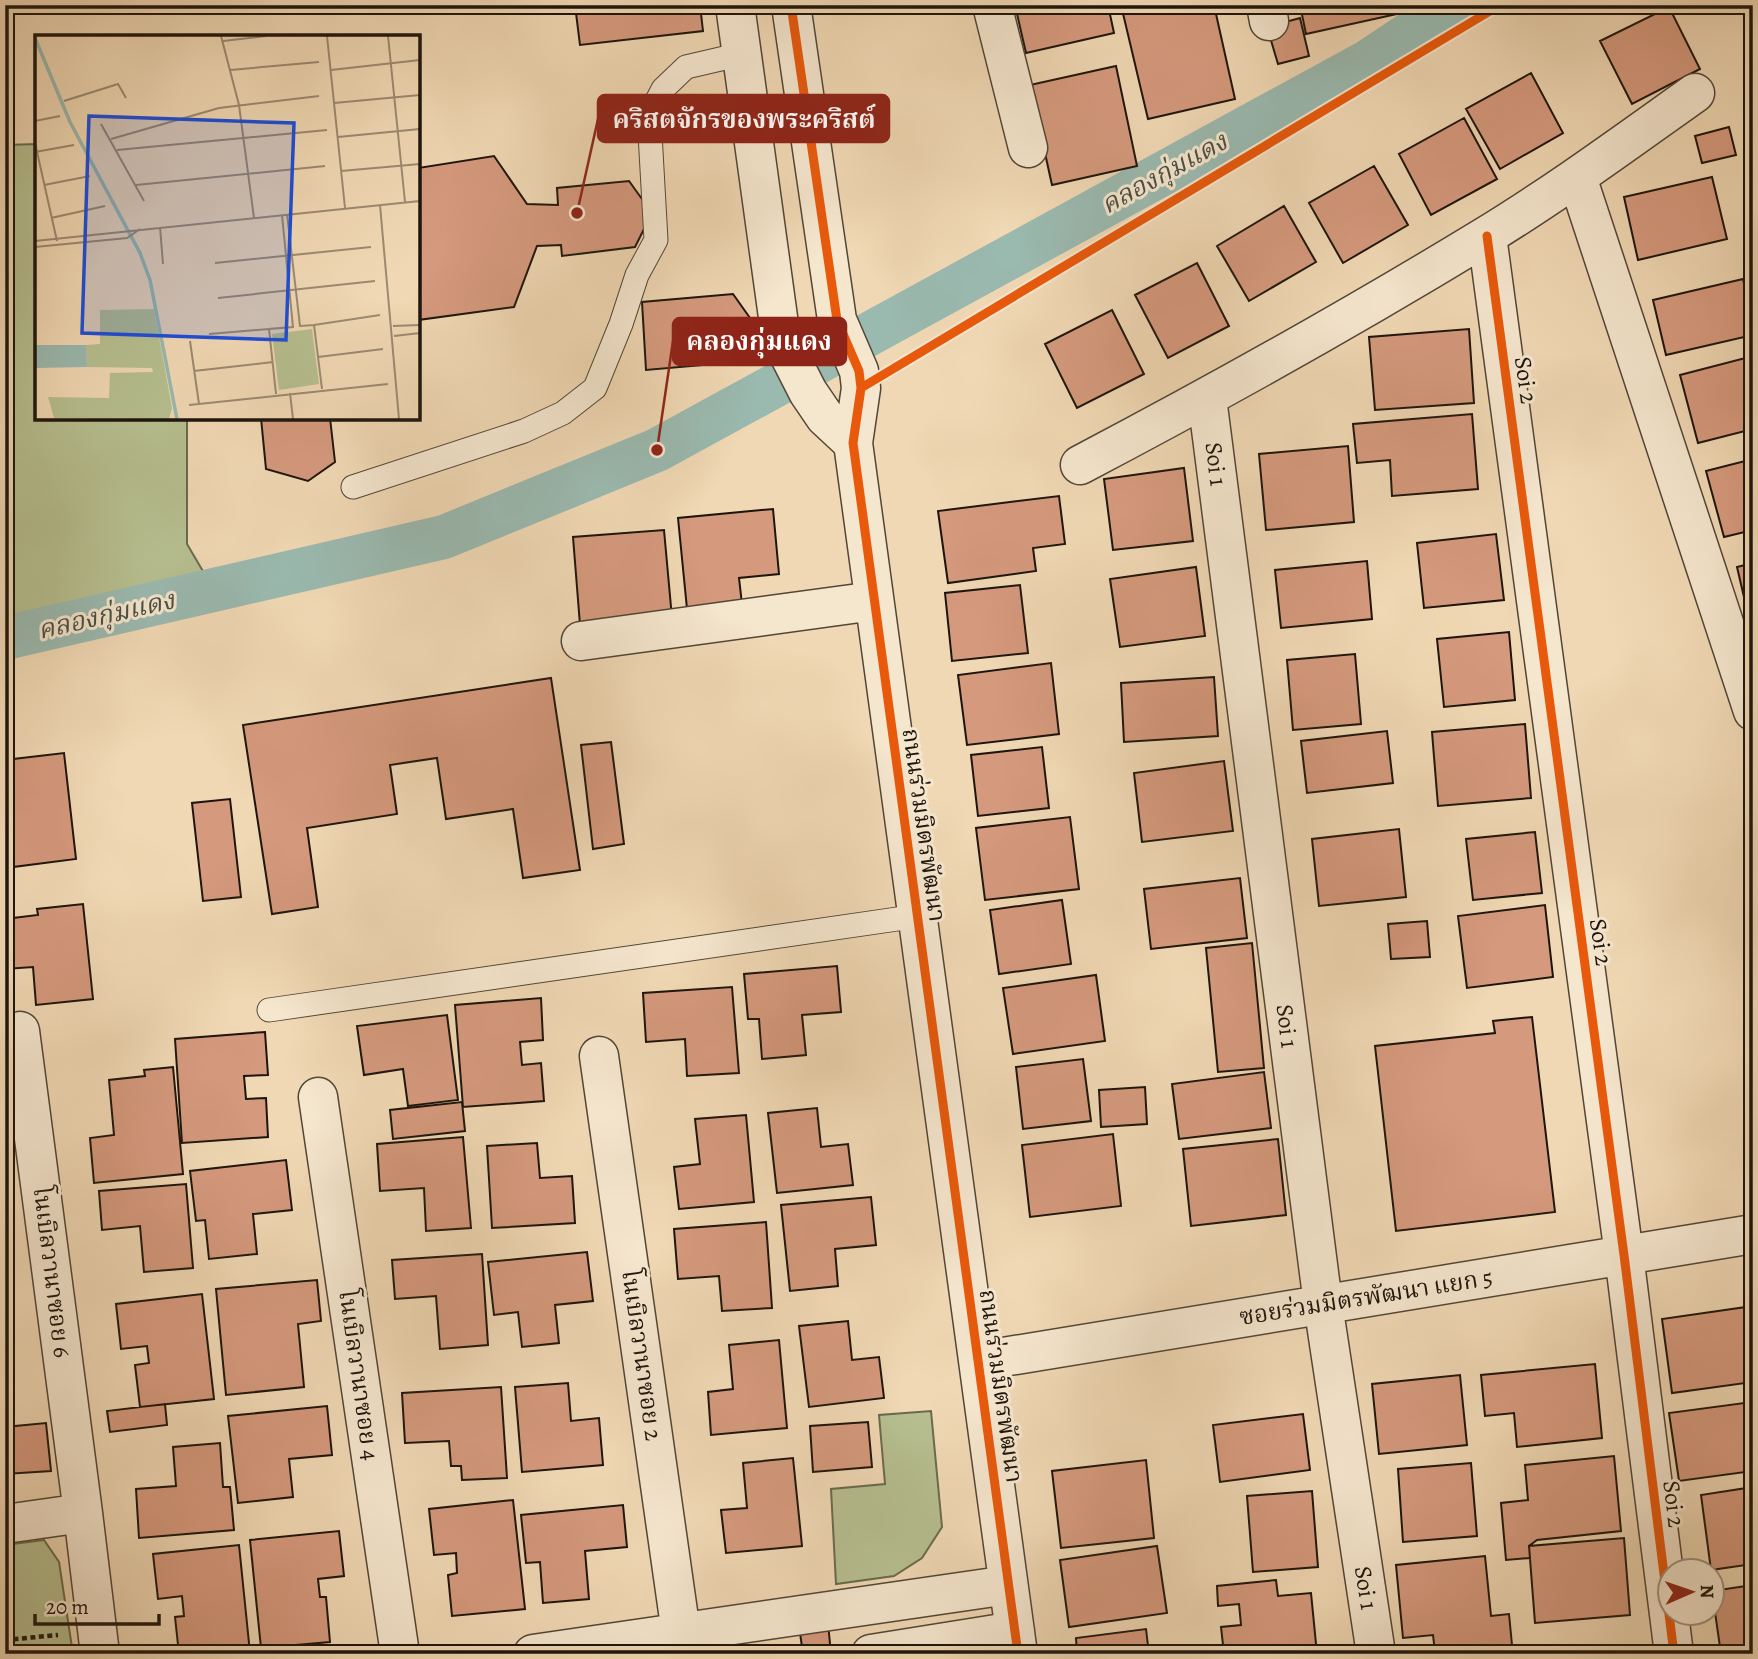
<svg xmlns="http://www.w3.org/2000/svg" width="1758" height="1659" font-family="Alegreya,'Noto Serif Thai',serif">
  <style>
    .green { fill: #b6bf90; stroke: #6a6a4e; stroke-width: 2 }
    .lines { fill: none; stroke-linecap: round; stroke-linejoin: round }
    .canal { stroke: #9ab9af; stroke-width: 44 }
    .building { fill: #d5997d; stroke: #1d150d; stroke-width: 2 }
    .lane-casing { stroke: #524637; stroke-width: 25 }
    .street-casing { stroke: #524637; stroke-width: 41 }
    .path { stroke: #1d150d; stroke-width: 4.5; stroke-dasharray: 5 3.5; stroke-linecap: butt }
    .lane { stroke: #f5e6ce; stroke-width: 23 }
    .street { stroke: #f5e6ce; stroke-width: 38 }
    .cycleway-casing { stroke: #f5e6ce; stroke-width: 13 }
    .cycleway { stroke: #e8590c; stroke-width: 9 }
    .labels { text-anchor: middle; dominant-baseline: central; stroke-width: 6; stroke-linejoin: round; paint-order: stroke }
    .street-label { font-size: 24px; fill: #1d150d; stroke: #f5e6ce }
    .water-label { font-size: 26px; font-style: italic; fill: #494e46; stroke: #f5e6ce }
    .inset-river { fill: none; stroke: #9ab9af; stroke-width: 3.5 }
    .inset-road { fill: none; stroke: #9c8a71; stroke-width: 2 }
    .view { fill: #1d4ed8; fill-opacity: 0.15; stroke: #1d4ed8; stroke-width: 3.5 }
    .inset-edge { fill: none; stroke: #1d150d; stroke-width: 3.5 }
    .leader { fill: none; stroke: #8f2418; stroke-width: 2.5 }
    .callout-dot { fill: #8f2418; stroke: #f5e6ce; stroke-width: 2.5 }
    .callout { fill: #8f2418; stroke: #8f2418; stroke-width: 2.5 }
    .callout-label { font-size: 26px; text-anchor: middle; font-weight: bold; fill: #fff }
  </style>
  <rect width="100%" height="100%" fill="#f0d8b4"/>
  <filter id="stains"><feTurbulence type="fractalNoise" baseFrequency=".00286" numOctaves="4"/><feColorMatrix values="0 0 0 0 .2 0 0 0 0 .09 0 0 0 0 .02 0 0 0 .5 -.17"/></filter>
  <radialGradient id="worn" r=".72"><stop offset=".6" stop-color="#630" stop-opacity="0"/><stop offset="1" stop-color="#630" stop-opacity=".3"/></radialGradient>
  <path class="green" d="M 37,144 L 37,418 L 187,418 L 187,544 L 207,578 L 5,622 L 5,145 Z
    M 931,1411 L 942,1527 L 922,1558 L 894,1576 L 836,1584 L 831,1489 L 885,1484 L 879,1415 Z
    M 44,1540 L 59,1562 L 73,1654 L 5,1654 L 5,1545 Z"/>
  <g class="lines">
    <path class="canal" d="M 5,638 L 444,537 L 657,450 L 1367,62 L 1453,5"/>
  </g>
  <path class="building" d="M 575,5 L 700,5 L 703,31 L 580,45 Z
    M 1015,5 L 1108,5 L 1114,33 L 1026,53 Z
    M 1121,5 L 1214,5 L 1235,99 L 1148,119 Z
    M 1300,5 L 1396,5 L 1397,14 L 1306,34 Z
    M 1669,7 L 1700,69 L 1632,104 L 1600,41 Z
    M 1300,18 L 1309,56 L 1278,64 L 1267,27 Z
    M 1116,66 L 1137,166 L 1052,185 L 1030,85 Z
    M 1531,73 L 1563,133 L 1500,169 L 1466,109 Z
    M 1464,118 L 1497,179 L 1431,215 L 1399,154 Z
    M 1729,127 L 1736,155 L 1702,163 L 1695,136 Z
    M 494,156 L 527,204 L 558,205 L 557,188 L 629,181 L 652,213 L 635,247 L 562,256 L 561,245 L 537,246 L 514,307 L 418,320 L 418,168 Z
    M 1374,166 L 1408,225 L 1343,263 L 1309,203 Z
    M 1712,177 L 1727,239 L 1638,260 L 1624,197 Z
    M 1284,206 L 1316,262 L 1249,301 L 1217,246 Z
    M 1197,263 L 1229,326 L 1168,358 L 1135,295 Z
    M 1743,279 L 1753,325 L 1753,335 L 1666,355 L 1653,300 Z
    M 733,294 L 755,325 L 737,362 L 646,370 L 642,302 Z
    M 1112,310 L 1144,374 L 1077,408 L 1045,344 Z
    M 1469,329 L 1474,403 L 1375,410 L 1369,337 Z
    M 1753,356 L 1753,429 L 1698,443 L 1680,375 Z
    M 1472,414 L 1478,489 L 1392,496 L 1390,460 L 1357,463 L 1353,424 Z
    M 261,418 L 330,418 L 335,462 L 308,481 L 266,469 Z
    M 1348,446 L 1354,522 L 1266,530 L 1259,454 Z
    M 1753,459 L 1753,530 L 1724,537 L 1706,471 Z
    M 1184,468 L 1193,541 L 1113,550 L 1104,479 Z
    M 1059,496 L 1065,544 L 1033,548 L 1036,571 L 948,583 L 938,511 Z
    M 773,509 L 779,574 L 739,578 L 743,613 L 688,619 L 678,518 Z
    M 664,530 L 672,618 L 580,625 L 573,537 Z
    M 1496,534 L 1504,600 L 1424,608 L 1417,543 Z
    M 1367,561 L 1372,619 L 1281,628 L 1275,570 Z
    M 1753,563 L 1753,636 L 1737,567 Z
    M 1196,567 L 1205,636 L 1120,647 L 1110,579 Z
    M 1020,585 L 1028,653 L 952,661 L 945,593 Z
    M 1509,632 L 1515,700 L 1444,707 L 1437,639 Z
    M 1355,654 L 1361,724 L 1293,730 L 1287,660 Z
    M 1051,663 L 1059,734 L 967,745 L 958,675 Z
    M 1214,677 L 1218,736 L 1124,742 L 1121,683 Z
    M 551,678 L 580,870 L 523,878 L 513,809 L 446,819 L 437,758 L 390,765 L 397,814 L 307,828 L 318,907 L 272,914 L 243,725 Z
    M 1525,724 L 1531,798 L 1438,806 L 1432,732 Z
    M 1387,731 L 1393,783 L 1307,793 L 1301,741 Z
    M 611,742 L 624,844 L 593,849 L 581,745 Z
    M 1042,747 L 1049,808 L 978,816 L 971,755 Z
    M 64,753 L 76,859 L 5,868 L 5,825 L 11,825 L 9,806 L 5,806 L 5,760 Z
    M 1224,761 L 1233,831 L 1142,842 L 1134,773 Z
    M 230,799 L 241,897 L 203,901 L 192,803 Z
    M 1070,817 L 1079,889 L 985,900 L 976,828 Z
    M 1399,829 L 1406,897 L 1319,906 L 1312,839 Z
    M 1535,832 L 1542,893 L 1473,900 L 1466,839 Z
    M 1240,878 L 1247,938 L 1151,949 L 1144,889 Z
    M 1062,900 L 1071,964 L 999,974 L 990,910 Z
    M 83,904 L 93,999 L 36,1005 L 33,967 L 5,969 L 5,919 L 38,915 L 37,909 Z
    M 1545,905 L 1553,977 L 1467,988 L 1458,916 Z
    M 1427,921 L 1430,957 L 1391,959 L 1388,924 Z
    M 1252,943 L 1264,1068 L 1218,1072 L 1206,948 Z
    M 837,966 L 841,1012 L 802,1015 L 806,1055 L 762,1059 L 759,1019 L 748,1019 L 744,974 Z
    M 1096,975 L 1105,1041 L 1013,1054 L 1003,988 Z
    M 732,987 L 739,1073 L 687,1076 L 685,1039 L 646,1042 L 643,993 Z
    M 541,998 L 543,1040 L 520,1042 L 522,1065 L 541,1063 L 544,1101 L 463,1107 L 455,1005 Z
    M 447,1015 L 458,1100 L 408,1106 L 403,1069 L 364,1075 L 357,1026 Z
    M 1532,1017 L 1555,1212 L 1396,1231 L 1375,1046 L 1495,1033 L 1493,1021 Z
    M 265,1032 L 268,1075 L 244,1076 L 246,1099 L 266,1098 L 268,1137 L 182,1143 L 175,1039 Z
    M 1083,1059 L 1091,1121 L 1023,1129 L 1016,1067 Z
    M 173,1067 L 183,1174 L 94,1183 L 90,1138 L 114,1135 L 109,1080 L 145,1076 L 144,1070 Z
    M 1264,1072 L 1271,1128 L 1179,1139 L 1172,1084 Z
    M 1145,1087 L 1147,1124 L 1101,1127 L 1099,1090 Z
    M 462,1102 L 465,1131 L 393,1139 L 390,1110 Z
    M 817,1108 L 821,1147 L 848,1144 L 853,1185 L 777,1193 L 768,1113 Z
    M 746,1115 L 754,1202 L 679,1209 L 674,1167 L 700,1164 L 695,1119 Z
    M 1113,1134 L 1121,1206 L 1030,1217 L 1022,1145 Z
    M 463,1137 L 471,1228 L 426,1231 L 424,1188 L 380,1191 L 377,1144 Z
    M 1278,1139 L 1286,1215 L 1191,1226 L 1183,1149 Z
    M 537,1143 L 540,1178 L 572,1176 L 575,1223 L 492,1228 L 487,1146 Z
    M 286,1160 L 292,1210 L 253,1214 L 257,1254 L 209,1259 L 205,1220 L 196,1221 L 190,1171 Z
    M 186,1184 L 193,1268 L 144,1272 L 140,1226 L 102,1230 L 99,1191 Z
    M 871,1197 L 876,1245 L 835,1249 L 838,1286 L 790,1291 L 781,1205 Z
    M 766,1222 L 772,1308 L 722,1311 L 719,1276 L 678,1279 L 674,1229 Z
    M 587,1252 L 593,1301 L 555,1305 L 559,1343 L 522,1347 L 518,1312 L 494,1315 L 488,1262 Z
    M 482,1254 L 488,1345 L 440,1349 L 436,1296 L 395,1299 L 392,1260 Z
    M 317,1280 L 321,1321 L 298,1324 L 304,1387 L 226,1395 L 216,1289 Z
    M 5,1291 L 9,1291 L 13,1335 L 5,1336 Z
    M 202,1294 L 214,1399 L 140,1407 L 135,1365 L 149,1363 L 147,1346 L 121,1349 L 116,1304 Z
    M 1753,1306 L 1753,1382 L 1672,1393 L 1662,1319 Z
    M 848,1321 L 852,1360 L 879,1357 L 884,1398 L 809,1407 L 799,1326 Z
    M 779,1340 L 787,1428 L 711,1435 L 708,1392 L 733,1389 L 729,1345 Z
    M 1595,1364 L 1602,1438 L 1517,1447 L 1514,1413 L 1485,1416 L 1481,1375 Z
    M 1460,1375 L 1467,1445 L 1379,1454 L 1372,1384 Z
    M 568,1383 L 571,1421 L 599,1418 L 603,1465 L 522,1472 L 515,1387 Z
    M 501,1387 L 507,1478 L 462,1480 L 461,1466 L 451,1466 L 449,1441 L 405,1443 L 402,1393 Z
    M 1744,1403 L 1753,1471 L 1679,1481 L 1669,1413 Z
    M 165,1404 L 167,1425 L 110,1432 L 107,1411 Z
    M 327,1406 L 332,1455 L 289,1459 L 293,1497 L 238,1503 L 228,1416 Z
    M 1303,1414 L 1310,1470 L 1220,1482 L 1213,1425 Z
    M 868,1422 L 872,1467 L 813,1472 L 810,1426 Z
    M 46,1423 L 51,1471 L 5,1474 L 5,1427 Z
    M 220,1443 L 223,1487 L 230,1487 L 234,1530 L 139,1538 L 136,1489 L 176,1486 L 173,1447 Z
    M 1614,1456 L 1621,1531 L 1537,1540 L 1529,1546 L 1530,1558 L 1506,1560 L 1501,1503 L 1528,1500 L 1525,1465 Z
    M 793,1458 L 802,1546 L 726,1553 L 721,1510 L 747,1508 L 743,1463 Z
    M 1146,1460 L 1154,1538 L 1061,1548 L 1052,1471 Z
    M 1471,1463 L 1477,1536 L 1403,1542 L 1398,1469 Z
    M 1753,1487 L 1753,1564 L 1711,1570 L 1701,1495 Z
    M 1312,1491 L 1318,1567 L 1253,1572 L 1247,1496 Z
    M 513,1500 L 525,1609 L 452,1616 L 448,1575 L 457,1573 L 456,1553 L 434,1555 L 429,1509 Z
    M 623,1505 L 627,1547 L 585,1551 L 589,1599 L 543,1603 L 540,1562 L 526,1563 L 521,1515 Z
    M 339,1531 L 344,1576 L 318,1579 L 320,1597 L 326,1597 L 330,1642 L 261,1648 L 250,1540 Z
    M 1624,1538 L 1630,1615 L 1535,1623 L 1529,1546 Z
    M 239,1545 L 250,1653 L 179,1654 L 175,1617 L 184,1616 L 182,1596 L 158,1599 L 153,1554 Z
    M 1157,1546 L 1167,1613 L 1069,1627 L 1060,1560 Z
    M 1485,1556 L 1491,1616 L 1509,1614 L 1512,1645 L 1435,1652 L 1433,1635 L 1403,1638 L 1396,1565 Z
    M 1276,1580 L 1278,1596 L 1311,1593 L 1317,1654 L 1224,1654 L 1221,1627 L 1241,1625 L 1239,1604 L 1218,1606 L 1217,1586 Z
    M 1753,1585 L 1753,1654 L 1721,1654 L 1712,1591 Z
    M 828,1623 L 831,1654 L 803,1654 L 799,1626 Z
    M 1146,1629 L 1149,1654 L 1077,1654 L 1076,1638 Z"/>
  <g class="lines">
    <defs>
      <path id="lane" d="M 353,487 L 524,431 L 563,413 L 595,388 L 621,324 L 637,275 L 656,240 L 649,116 L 663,89 L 686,67 L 742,54
        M 269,1010 L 918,916"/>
      <path id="street" d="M 735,5 L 781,339 L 808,392 L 825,417 L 853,443
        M 791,5 L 837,320 L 859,371 L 861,388 L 853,443 L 1018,1654
        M 992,5 L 1028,148
        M 1266,5 L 1269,21
        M 1577,177 L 1753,711
        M 1487,236 L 1624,1255 L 1674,1654
        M 1207,398 L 1323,1304 L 1376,1654
        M 1080,465 C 1217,393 1353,317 1486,236 C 1558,192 1626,142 1695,93
        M 581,641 L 874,601
        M 20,1031 L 83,1513
        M 599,1056 L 684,1654
        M 318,1097 L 400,1654
        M 979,1361 L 1753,1234
        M 5,1524 L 83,1513 L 100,1654
        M 533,1654 L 1008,1585
        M 871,1654 L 1015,1631"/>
    </defs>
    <use href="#lane" class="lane-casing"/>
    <use href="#street" class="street-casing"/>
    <path class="path" d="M 5,1640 L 58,1635"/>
    <use href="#lane" class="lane"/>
    <use href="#street" class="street"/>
    <defs>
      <path id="cycleway" d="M 791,5 L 837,320 L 859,371 L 861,388 L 853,443 L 1018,1654
        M 1487,236 L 1624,1255 L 1674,1654
        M 861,388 L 1500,5"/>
    </defs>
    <use href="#cycleway" class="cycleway-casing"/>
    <use href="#cycleway" class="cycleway"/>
  </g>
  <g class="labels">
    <g class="street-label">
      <text transform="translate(1526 380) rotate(82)">Soi 2</text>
      <text transform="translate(1216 464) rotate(83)">Soi 1</text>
      <text transform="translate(924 825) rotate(82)">ถนนร่วมมิตรพัฒนา</text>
      <text transform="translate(1601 942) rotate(82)">Soi 2</text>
      <text transform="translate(1287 1026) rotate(83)">Soi 1</text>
      <text transform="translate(52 1272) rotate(83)">โนเบิลวานาซอย 6</text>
      <text transform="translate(1366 1297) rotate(-9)">ซอยร่วมมิตรพัฒนา แยก 5</text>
      <text transform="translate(642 1355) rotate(82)">โนเบิลวานาซอย 2</text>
      <text transform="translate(359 1375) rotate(82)">โนเบิลวานาซอย 4</text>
      <text transform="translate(1001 1386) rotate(82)">ถนนร่วมมิตรพัฒนา</text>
      <text transform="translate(1674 1504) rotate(83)">Soi 2</text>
      <text transform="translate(1366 1588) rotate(81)">Soi 1</text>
    </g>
    <g class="water-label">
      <text transform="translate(1164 173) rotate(-29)">คลองกุ่มแดง</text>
      <text transform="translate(106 615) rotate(-13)">คลองกุ่มแดง</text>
    </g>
  </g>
  <g transform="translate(35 35)">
    <rect width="385" height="385" fill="#f0d8b4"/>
    <path d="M 119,274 L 137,373 L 134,384 L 19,383 L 13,362 L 74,363 L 75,338 L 118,337 L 117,333 L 52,332 L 51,310 L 65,309 L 65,275 ZM 277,294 L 284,349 L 244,355 L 237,299 Z" fill="#b6bf90"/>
    <path d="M 0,310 L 51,310 L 52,332 L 0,333 Z" fill="#9ab9af"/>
    <path class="inset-river" d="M 0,3 L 35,87 L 105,218 L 115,245 L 142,384"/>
    <path class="inset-road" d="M 186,1 L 204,70 L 219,183M 292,1 L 310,173M 353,1 L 370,167M 188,6 L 231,1M 195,35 L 284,27M 296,35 L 385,25M 29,66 L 83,49 L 91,63M 299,68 L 385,60M 0,86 L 25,81M 66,89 L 109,166M 303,102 L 385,94M 76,104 L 184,73 L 284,61M 0,108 L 22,206M 82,115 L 292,95M 0,117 L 39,110M 306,136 L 385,129M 9,150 L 55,141M 101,150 L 290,131M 345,170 L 364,384M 252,179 L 265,291 L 279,290 L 287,354M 16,183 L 70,171M 125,192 L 128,229M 0,206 L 385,166M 0,212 L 92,203 L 105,194M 180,228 L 336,212M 183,263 L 340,246M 279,290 L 345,280M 358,291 L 385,290M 174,299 L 234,294M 359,301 L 385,298M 155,306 L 164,369M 283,322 L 348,314M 159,336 L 238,327M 255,358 L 258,384M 241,359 L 234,294 L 258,292 L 247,180M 154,370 L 353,349"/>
    <path class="view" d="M 54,81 L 259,88 L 251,305 L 47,298 Z"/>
    <rect width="385" height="385" class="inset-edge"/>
  </g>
  <path class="leader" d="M577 213L598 119M657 450L673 341"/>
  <g class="callout-dot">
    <circle cx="577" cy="213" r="7"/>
    <circle cx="657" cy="450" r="7"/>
  </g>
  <g class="callout">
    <rect x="598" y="95" width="291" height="47" rx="7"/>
    <rect x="673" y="318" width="173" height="47" rx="7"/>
  </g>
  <g class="callout-label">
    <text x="744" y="128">คริสตจักรของพระคริสต์</text>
    <text x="759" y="350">คลองกุ่มแดง</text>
  </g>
  <rect width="1758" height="1659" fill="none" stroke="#f0d8b4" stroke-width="28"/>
  <rect x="7" y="7" width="1744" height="1645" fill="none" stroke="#1d150d" stroke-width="3.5"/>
  <rect x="14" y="14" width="1730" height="1631" fill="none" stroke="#1d150d" stroke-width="2"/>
  <g transform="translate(1691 1592) rotate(88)"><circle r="33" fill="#f5e6ce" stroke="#9f9281" stroke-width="2"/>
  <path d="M0-5L12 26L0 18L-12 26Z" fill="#8f2418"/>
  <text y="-10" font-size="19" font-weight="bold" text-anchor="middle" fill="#1d150d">N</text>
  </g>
  <path d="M35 1614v10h124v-10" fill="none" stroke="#1d150d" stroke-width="3.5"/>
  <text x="46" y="1614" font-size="21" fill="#1d150d" stroke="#f5e6ce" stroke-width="5" paint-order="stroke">20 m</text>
  <rect width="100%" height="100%" filter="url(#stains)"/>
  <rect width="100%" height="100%" fill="url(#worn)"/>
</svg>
